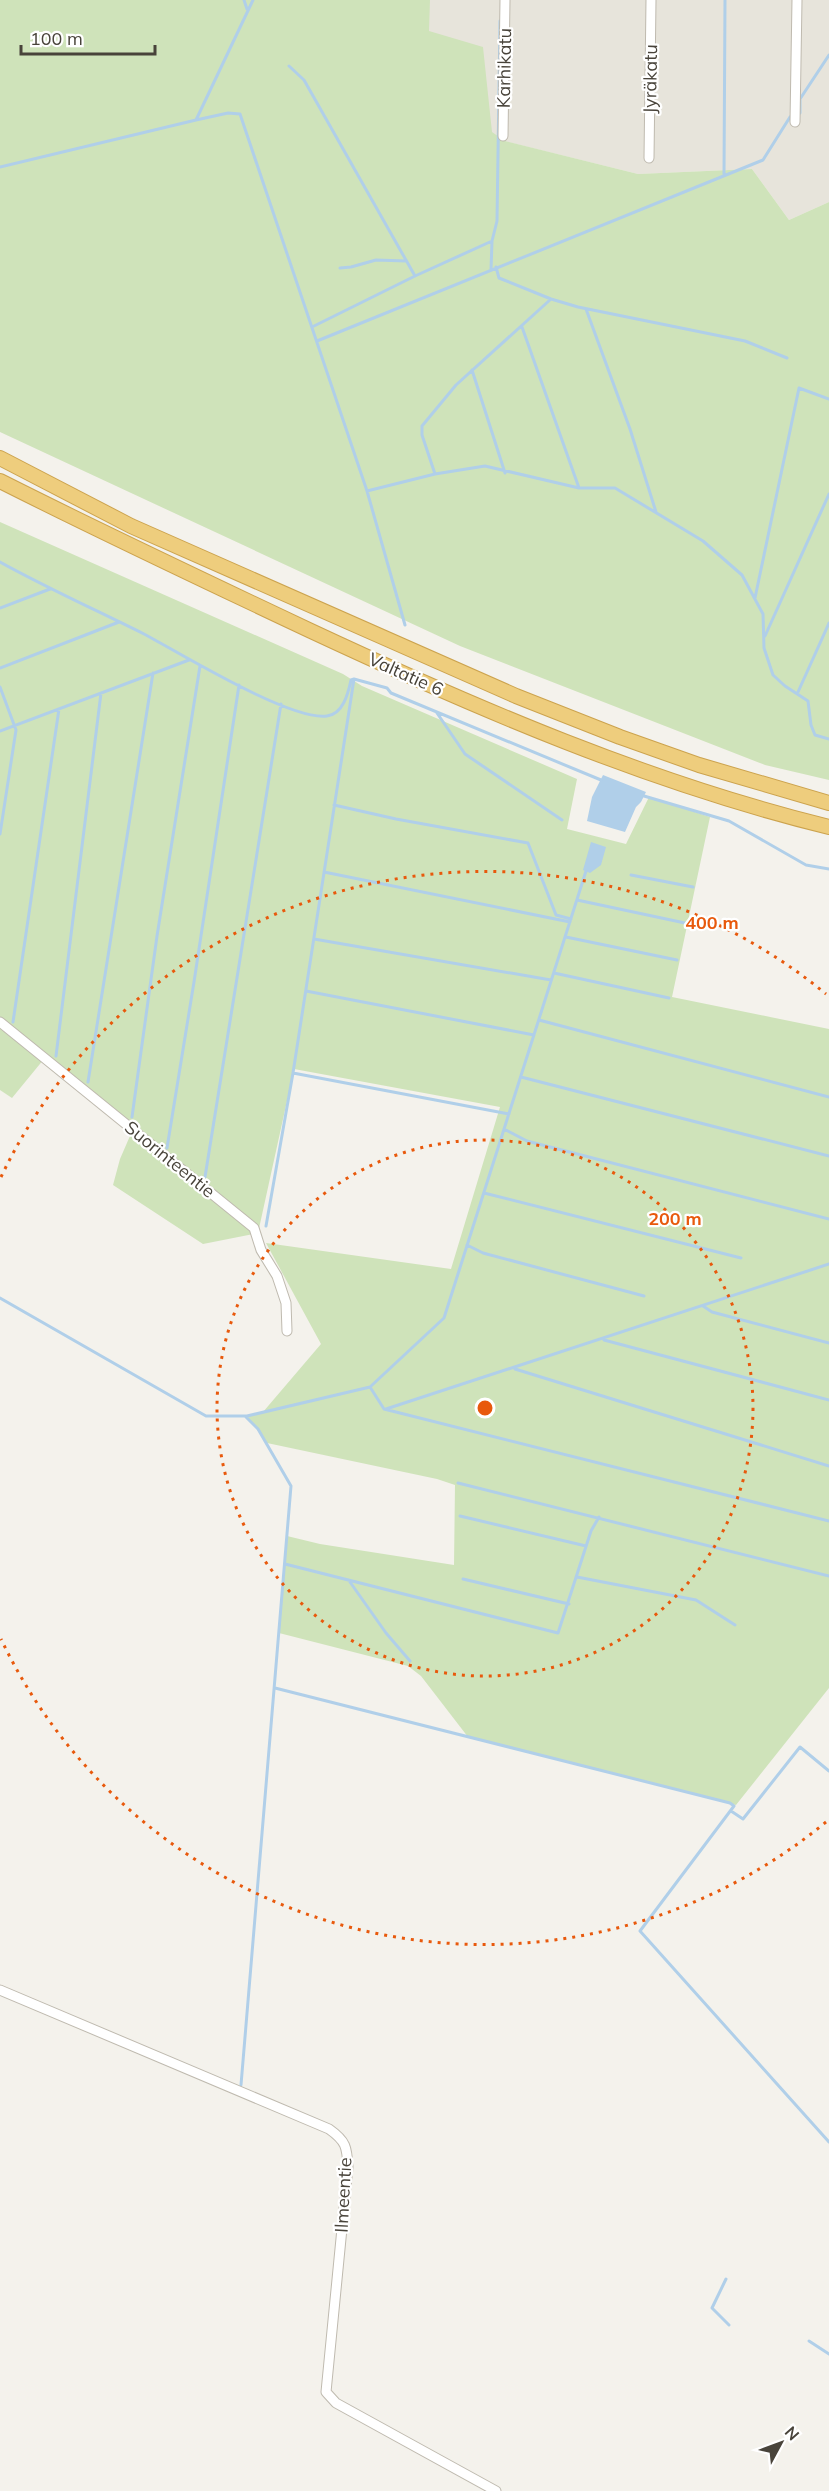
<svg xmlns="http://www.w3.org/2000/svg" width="829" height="2491" font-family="Mulish,sans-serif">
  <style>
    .residential { fill: #e7e4db }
    .green { fill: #cfe3ba }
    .water { fill: #b0cfe9 }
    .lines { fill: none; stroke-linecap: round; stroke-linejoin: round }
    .stream { stroke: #b0cfe9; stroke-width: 3 }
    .minor-casing { stroke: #bfbaaf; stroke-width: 11 }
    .highway-casing { stroke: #cca34e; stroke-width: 16 }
    .minor { stroke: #fff; stroke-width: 9 }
    .highway { stroke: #eecd7d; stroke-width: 14 }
    .ring { fill: none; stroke: #e8590c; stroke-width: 3; stroke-dasharray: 3 6 }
    .labels { text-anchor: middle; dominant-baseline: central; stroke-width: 4.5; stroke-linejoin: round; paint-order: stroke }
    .street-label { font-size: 18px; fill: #48433a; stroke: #fff }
    .centre { fill: #e8590c; stroke: #fff; stroke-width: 3 }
    .ring-label { font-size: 18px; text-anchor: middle; font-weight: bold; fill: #e8590c; stroke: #fff; stroke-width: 4.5; stroke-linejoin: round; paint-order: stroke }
  </style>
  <rect width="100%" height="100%" fill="#f4f2ec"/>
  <path class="residential" d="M 426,0 L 829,0 L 829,202 L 789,220 L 752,169 L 638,174 L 492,138 L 428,31 Z"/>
  <path class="green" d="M 0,0 L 430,0 L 429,31 L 483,47 L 492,132 L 505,141 L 638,174 L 752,169 L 789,220 L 829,202 L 829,780 L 765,765 L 460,646 L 0,432 Z
    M 0,522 L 343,674 L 362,686 L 577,779 L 567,829 L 626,844 L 649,797 L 710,817 L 672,997 L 829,1029 L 829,1688 L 736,1805 L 468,1737 L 421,1676 L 408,1666 L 279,1633 L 287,1536 L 320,1544 L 454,1565 L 455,1485 L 437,1479 L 267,1443 L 247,1416 L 263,1412 L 321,1344 L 266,1243 L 451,1269 L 500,1107 L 294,1069 L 258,1233 L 203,1244 L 113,1185 L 120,1159 L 133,1129 L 44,1059 L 12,1098 L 0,1090 Z"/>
  <path class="water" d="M 603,775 L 646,792 L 641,802 L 636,807 L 625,832 L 587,821 L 592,797 Z
    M 591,842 L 606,847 L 601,865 L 590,873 L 583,870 Z"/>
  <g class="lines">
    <path class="stream" d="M 244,0 L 247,9
      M 289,66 L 304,80 L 415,276
      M 196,120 L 253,0
      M 0,167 L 196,120 L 228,113 L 240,114 L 367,491 L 405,625
      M 724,175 L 725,0
      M 496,267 L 499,278 L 551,299 L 578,307 L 745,341 L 787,358
      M 340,268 L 351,267 L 376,260 L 406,261
      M 491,270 L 492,241 L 497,221 L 500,21
      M 586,309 L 630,429 L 656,512
      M 312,327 L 415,276 L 492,241
      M 522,327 L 579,488
      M 317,341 L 763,160 L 790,117 L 800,113 L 800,99 L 829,55
      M 472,370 L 505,473
      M 435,474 L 422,435 L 422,426 L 456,385 L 551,299
      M 367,491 L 435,474 L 485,466 L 579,488 L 615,488 L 703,541 L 742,575 L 763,614 L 764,648 L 773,675 L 785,686 L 808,701 L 811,725 L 815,735 L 829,739
      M 0,562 C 47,588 96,610 144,634 C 180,653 290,721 327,716 C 343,714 348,694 351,680 L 354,679
      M 755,598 L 799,388 L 829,399
      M 0,608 L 50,589
      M 765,636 L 829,494
      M 0,668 L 119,622
      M 354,679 L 387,688 L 391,693 L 601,780
      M 0,687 L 16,730 L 0,834
      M 798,692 L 829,623
      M 437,713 L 465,754 L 562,820
      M 0,731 L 189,660
      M 644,796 L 729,821 L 806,865 L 829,869
      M 334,805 L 396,819 L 528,843 L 556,915 L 571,919
      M 324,872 L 570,922
      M 631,875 L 693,887
      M 577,900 L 685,923
      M 566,937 L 677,960
      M 314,939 L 551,980
      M 554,973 L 669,998
      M 306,991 L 534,1035
      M 539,1020 L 829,1097
      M 13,1022 L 59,709
      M 56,1056 L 101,693
      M 293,1073 L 509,1114
      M 521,1077 L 829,1156
      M 88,1082 L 153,673
      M 132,1117 L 157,936 L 200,666
      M 504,1129 L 527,1141 L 829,1219
      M 167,1148 L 194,982 L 239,685
      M 205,1177 L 281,704
      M 484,1193 L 741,1258
      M 266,1226 L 293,1073 L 354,679
      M 467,1245 L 483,1253 L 644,1296
      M 0,1298 L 206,1416 L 247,1416 L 370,1387 L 444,1318 L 586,871
      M 703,1306 L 712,1312 L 829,1343
      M 604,1340 L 829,1400
      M 515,1369 L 829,1466
      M 370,1387 L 384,1409 L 829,1521
      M 386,1409 L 829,1264
      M 458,1483 L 829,1576
      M 460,1516 L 586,1546
      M 285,1564 L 558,1633 L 591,1531 L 599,1517
      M 577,1577 L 696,1600 L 735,1625
      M 463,1579 L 569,1604
      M 350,1582 L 386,1633 L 410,1661
      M 275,1688 L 730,1803 L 734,1806 L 640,1931 L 829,2142
      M 731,1811 L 743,1819 L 800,1747 L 829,1771
      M 241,2085 L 291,1486 L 258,1429 L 245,1416
      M 726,2279 L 712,2308 L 729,2325
      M 809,2341 L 829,2354"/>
    <defs>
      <path id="minor" d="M 795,122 L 797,0
        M 503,136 L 505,0
        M 649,158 L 651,0
        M 0,1022 L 254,1228 L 261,1250 L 277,1276 L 286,1303 L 287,1331
        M 0,1990 L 329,2129 C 346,2141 347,2147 348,2167 L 326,2392 L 336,2403 L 496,2491"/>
      <path id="highway" d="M 0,458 L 131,526 L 516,696 L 620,737 L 699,765 L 829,803
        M 0,481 C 103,533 207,582 311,631 C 478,709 650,783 829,827"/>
    </defs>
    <use href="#minor" class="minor-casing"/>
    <use href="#highway" class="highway-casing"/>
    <use href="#minor" class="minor"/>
    <use href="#highway" class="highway"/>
  </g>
  <g class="ring">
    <circle cx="485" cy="1408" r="268"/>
    <path d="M826 1822A536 536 0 0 1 1 1639M1 1177A536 536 0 0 1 826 994"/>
  </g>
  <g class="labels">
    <g class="street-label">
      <text transform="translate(504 68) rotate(-89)">Karhikatu</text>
      <text transform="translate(650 79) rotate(-89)">Jyräkatu</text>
      <text transform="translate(406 674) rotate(24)">Valtatie 6</text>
      <text transform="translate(170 1159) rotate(39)">Suorinteentie</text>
      <text transform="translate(343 2195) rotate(-87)">Ilmeentie</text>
    </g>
  </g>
  <circle cx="485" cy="1408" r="9" class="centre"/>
  <g class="ring-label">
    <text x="712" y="929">400 m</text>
    <text x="675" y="1225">200 m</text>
  </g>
  <g transform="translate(781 2443) rotate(49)" stroke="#ffffff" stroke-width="4.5" paint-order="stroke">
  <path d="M0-4.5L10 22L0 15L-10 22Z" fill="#48433a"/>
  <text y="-9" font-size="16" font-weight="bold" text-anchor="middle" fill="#48433a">N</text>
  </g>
  <path d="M21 45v9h134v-9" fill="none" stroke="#48433a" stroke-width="3"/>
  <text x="30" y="45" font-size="18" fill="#48433a" stroke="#ffffff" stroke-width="4.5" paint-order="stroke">100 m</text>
</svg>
